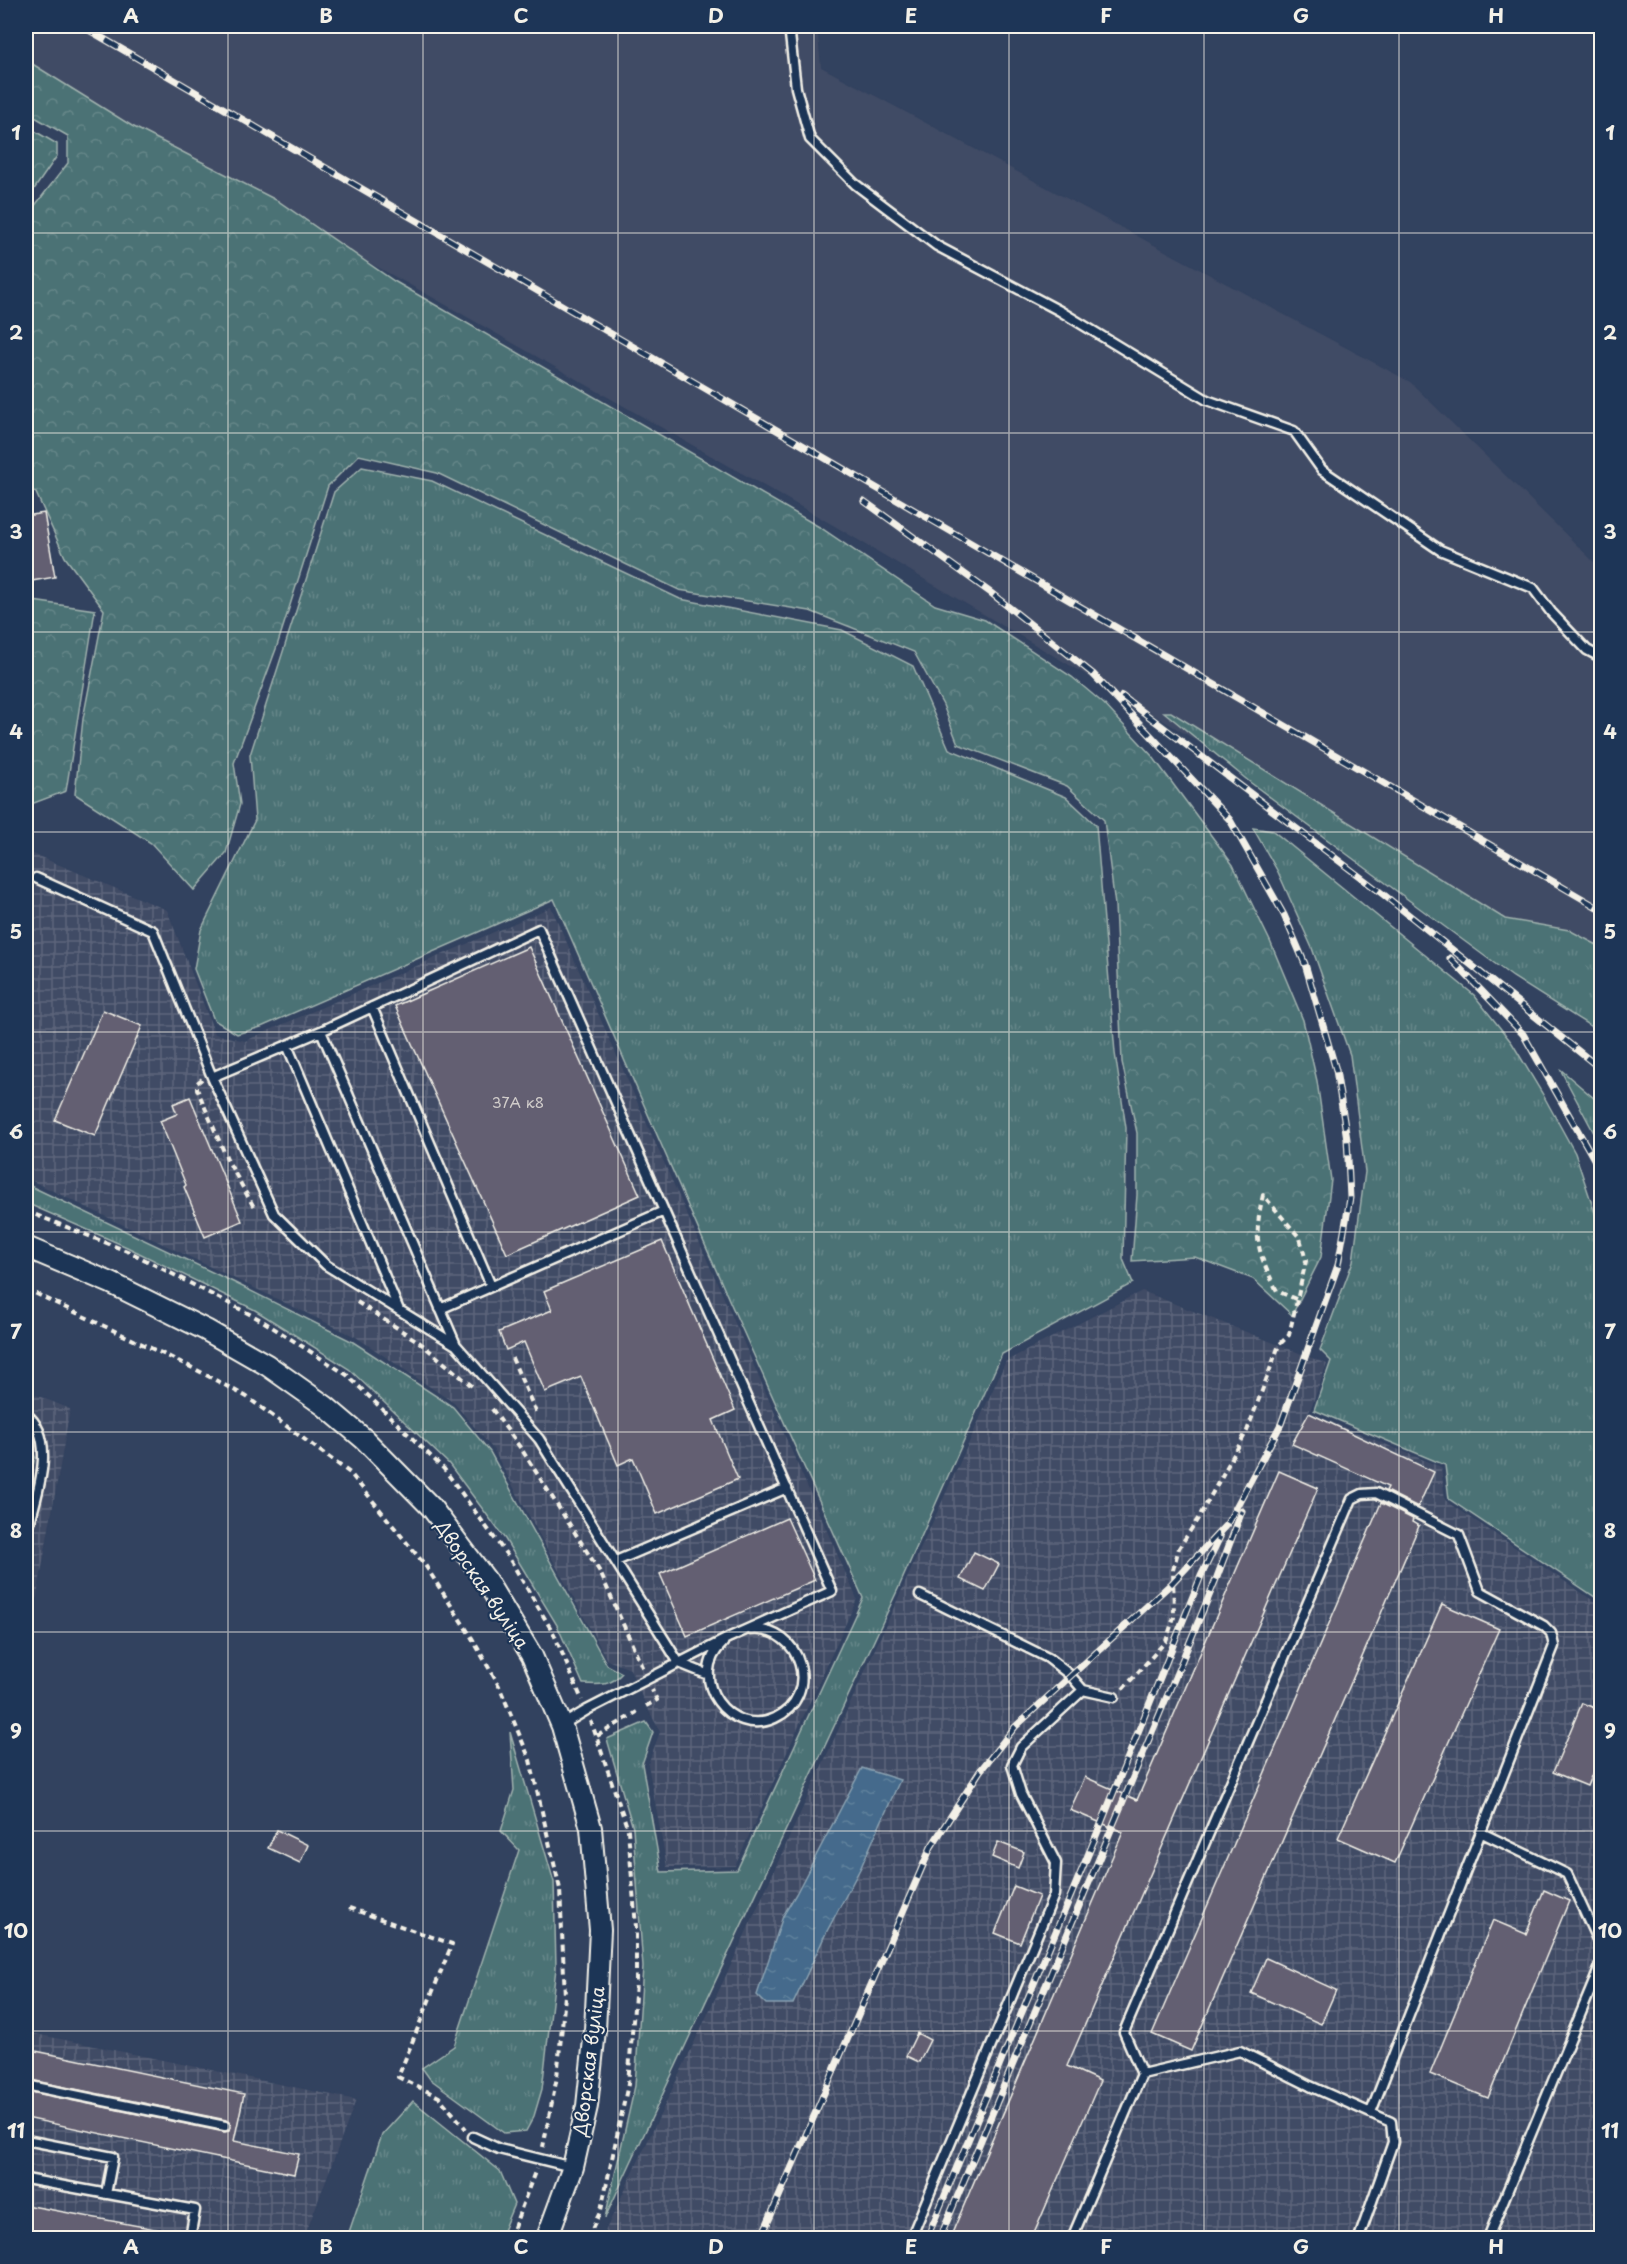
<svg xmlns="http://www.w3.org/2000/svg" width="1627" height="2264" font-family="'Playpen Sans',sans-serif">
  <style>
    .built { fill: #414b65 }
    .industrial { fill: url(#industrial-grid) }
    .grass { fill: url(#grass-tufts); stroke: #a0b2ae; stroke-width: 1.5 }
    .forest { fill: url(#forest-crowns); stroke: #a0b2ae; stroke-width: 1.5 }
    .water { fill: url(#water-ripples); stroke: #8aa1b1; stroke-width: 1.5 }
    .building { fill: #635f72; stroke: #f4f1e8; stroke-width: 1.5 }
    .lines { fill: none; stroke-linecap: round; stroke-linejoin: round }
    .service-casing { stroke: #f4f1e8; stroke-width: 13 }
    .tertiary-casing { stroke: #f4f1e8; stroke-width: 24 }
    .path { stroke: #f4f1e8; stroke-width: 4; stroke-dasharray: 6 4.5; stroke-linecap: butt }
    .service { stroke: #1d3557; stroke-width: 8 }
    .tertiary { stroke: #1d3557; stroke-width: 20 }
    .rail-casing { stroke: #f4f1e8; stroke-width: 7 }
    .rail { stroke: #1d3557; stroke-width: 4.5; stroke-dasharray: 14; stroke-linecap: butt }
    .grid { fill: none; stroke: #f4f1e8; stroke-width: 1.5; stroke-opacity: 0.55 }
    .labels { text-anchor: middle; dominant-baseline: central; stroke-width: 4.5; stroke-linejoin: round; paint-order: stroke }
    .number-label { font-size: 15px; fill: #d0ccca }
    .street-label { font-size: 18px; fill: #f4f1e8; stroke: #1d3557 }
    .neatline { fill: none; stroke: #f4f1e8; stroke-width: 2 }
    .grid-label { font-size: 20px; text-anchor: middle; font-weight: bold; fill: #f4f1e8 }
  </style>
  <defs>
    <pattern id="industrial-grid" width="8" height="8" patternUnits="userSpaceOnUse" patternTransform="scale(1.5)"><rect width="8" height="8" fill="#414b65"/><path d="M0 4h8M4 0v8" fill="none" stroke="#5d657b"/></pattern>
    <pattern id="grass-tufts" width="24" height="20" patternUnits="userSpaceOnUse" patternTransform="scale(1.5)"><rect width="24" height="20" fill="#4b7275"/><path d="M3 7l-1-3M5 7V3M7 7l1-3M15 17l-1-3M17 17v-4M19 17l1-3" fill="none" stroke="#668789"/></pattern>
    <pattern id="forest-crowns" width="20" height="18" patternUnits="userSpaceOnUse" patternTransform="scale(1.5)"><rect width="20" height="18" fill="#4b7275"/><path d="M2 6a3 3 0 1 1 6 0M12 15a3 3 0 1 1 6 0" fill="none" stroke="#668789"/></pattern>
    <pattern id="water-ripples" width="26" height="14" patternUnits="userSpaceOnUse" patternTransform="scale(1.5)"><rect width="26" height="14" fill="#446b8c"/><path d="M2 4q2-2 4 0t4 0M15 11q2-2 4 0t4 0" fill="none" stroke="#60819c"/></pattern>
  </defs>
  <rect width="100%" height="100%" fill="#32425f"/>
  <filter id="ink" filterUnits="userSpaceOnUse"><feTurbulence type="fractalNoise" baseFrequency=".0167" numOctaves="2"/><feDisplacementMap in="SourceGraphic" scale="12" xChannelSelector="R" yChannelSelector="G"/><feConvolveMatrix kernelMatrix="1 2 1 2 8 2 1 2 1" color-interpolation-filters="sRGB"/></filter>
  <g filter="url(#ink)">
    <path class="built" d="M 26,26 L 817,26 L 821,67 L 1410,382 L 1601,569 L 1601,980 L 833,525 L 432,297 L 26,74 Z"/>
    <path class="industrial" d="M 26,851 L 167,910 L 215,1034 L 245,1041 L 551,907 L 857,1599 L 735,1866 L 667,1867 L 648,1764 L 660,1732 L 642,1697 L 630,1669 L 607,1660 L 493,1449 L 454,1403 L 356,1337 L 26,1178 Z
      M 1142,1291 L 1327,1364 L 1309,1413 L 1441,1467 L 1445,1500 L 1601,1606 L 1601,2238 L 602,2238 L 739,1948 L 1006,1361 Z
      M 26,1391 L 70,1409 L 26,1658 Z
      M 26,2032 L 356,2100 L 304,2238 L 26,2238 Z"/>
    <path class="grass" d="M 362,467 L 432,481 L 680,599 L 842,630 L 913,666 L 949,749 L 1066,797 L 1096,825 L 1115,1053 L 1126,1128 L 1123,1259 L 1133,1283 L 1002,1354 L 898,1589 L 605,2218 L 635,2086 L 643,1967 L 633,1828 L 607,1739 L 646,1722 L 653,1732 L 642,1764 L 661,1872 L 737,1870 L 863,1598 L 730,1302 L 554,899 L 261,1027 L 237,1034 L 214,1020 L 194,969 L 201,930 L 255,820 L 250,755 L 334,492 Z
      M 1164,712 L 1171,712 L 1505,919 L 1569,930 L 1601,947 L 1601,1033 L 1513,977 L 1441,924 L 1251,783 Z
      M 1253,828 L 1273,831 L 1474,995 L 1512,1043 L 1542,1093 L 1575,1153 L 1601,1231 L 1601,1601 L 1449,1499 L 1445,1465 L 1314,1410 L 1331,1361 L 1320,1350 L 1353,1261 L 1365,1172 L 1350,1055 L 1312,948 L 1278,872 Z
      M 1560,1069 L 1596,1100 L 1601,1110 L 1601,1146 Z
      M 26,1184 L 233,1282 L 353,1342 L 453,1407 L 490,1452 L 607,1665 L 622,1673 C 611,1686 600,1685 583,1684 L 557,1625 L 505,1539 L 449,1464 L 349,1369 L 255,1310 L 127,1247 L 26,1203 Z
      M 26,1434 L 35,1457 L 26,1499 Z
      M 510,1732 L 554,1882 L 556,1968 L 542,2089 L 534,2116 L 526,2131 L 504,2133 L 430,2079 L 422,2068 L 454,2046 L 519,1850 L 501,1831 L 514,1790 Z
      M 413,2101 L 500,2171 L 514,2204 L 500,2238 L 347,2238 L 382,2135 Z"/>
    <path class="forest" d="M 26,60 L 132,126 L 278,201 L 394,281 L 821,528 L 935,605 L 985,620 L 1072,677 L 1104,704 L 1153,757 L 1233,865 L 1270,941 L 1303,1020 L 1317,1081 L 1331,1180 L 1321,1257 L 1292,1315 L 1253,1279 L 1195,1257 L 1132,1261 L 1137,1195 L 1137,1133 L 1122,1062 L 1115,905 L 1104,820 L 1067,786 L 958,744 L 943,705 L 914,652 L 810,611 L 679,590 L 437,473 L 359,455 L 328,486 L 276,649 L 234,763 L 240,804 L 226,853 L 194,890 L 151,843 L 75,794 L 83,719 L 104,610 L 65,557 L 36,493 L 26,485 L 26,217 L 68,163 L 68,136 L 26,112 Z
      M 26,126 L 57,144 L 57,156 L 26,201 Z
      M 26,600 L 95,610 L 66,791 L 26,806 Z"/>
    <path class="water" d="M 862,1768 L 900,1780 L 861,1867 L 826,1933 L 793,2004 L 766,2004 L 757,1995 L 783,1916 L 796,1894 Z"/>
    <path class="building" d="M 44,513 L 55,577 L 26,582 L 26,516 Z
      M 529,947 L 640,1195 L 507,1254 L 395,1006 Z
      M 103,1010 L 142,1026 L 95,1136 L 55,1120 Z
      M 190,1097 L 242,1221 L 205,1237 L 184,1187 L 186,1185 L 160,1121 L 177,1114 L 173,1104 Z
      M 662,1241 L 735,1410 L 713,1420 L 738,1479 L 657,1514 L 633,1458 L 618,1465 L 581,1377 L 545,1392 L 524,1342 L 506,1350 L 499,1332 L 552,1310 L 544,1291 Z
      M 1309,1413 L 1434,1472 L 1418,1507 L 1386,1491 L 1388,1487 L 1292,1444 Z
      M 1279,1471 L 1318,1488 L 1067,2066 L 1100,2081 L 1032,2238 L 950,2238 L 1123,1832 L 1070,1810 L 1085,1777 L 1137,1800 Z
      M 1381,1503 L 1413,1519 L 1412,1522 L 1419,1526 L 1191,2051 L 1152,2034 Z
      M 787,1518 L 815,1580 L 687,1636 L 660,1574 Z
      M 974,1552 L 999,1564 L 985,1591 L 960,1579 Z
      M 1442,1604 L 1499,1629 L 1395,1863 L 1338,1838 Z
      M 1582,1703 L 1602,1711 L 1602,1750 L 1587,1786 L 1553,1772 Z
      M 277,1830 L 308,1845 L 300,1863 L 268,1848 Z
      M 998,1842 L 1024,1852 L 1018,1868 L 992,1857 Z
      M 1014,1886 L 1039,1896 L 1020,1943 L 995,1933 Z
      M 1544,1890 L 1569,1901 L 1488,2098 L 1430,2074 L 1493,1920 L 1526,1934 Z
      M 1266,1958 L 1336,1990 L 1321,2024 L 1251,1993 Z
      M 917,2033 L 930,2040 L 919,2062 L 906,2056 Z
      M 26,2049 L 244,2094 L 234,2141 L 299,2154 L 294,2174 L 26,2118 L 26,2091 L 224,2132 L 229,2131 L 231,2127 L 226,2120 L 26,2079 Z
      M 26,2205 L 166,2231 L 165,2238 L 26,2238 Z"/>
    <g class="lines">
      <defs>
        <path id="service" d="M 789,26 L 796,88 L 810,139 L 855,184 L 937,246 L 1060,311 L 1207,400 L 1294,431 L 1322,470 L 1440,550 L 1533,588 L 1551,612 L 1587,650 L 1602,658
          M 36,878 L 153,931 L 212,1077
          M 372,1007 L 491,1286
          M 321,1031 L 539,929 L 664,1211
          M 287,1045 L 399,1310
          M 440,1309 L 664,1211 L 832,1591 L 730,1637 L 679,1663
          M 456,1345 L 321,1031 L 212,1077 L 274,1214 L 326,1265 L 456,1345 L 539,1439 L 679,1663 L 587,1710 L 562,1725
          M 26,1414 C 60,1440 34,1502 26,1537
          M 616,1561 L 787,1488
          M 723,1643 C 685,1678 730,1739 775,1718 C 822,1696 802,1626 751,1630
          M 679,1663 L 709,1675
          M 1083,1690 L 1114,1697
          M 1482,1833 L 1567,1874 L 1602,1950
          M 1142,2074 L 1240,2051 L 1310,2086 L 1391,2122 L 1393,2142 L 1359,2238
          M 26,2085 L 225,2126
          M 473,2137 L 499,2149 L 572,2167
          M 26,2140 L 113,2157 L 106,2194
          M 26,2179 L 195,2210 L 190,2238
          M 911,2238 L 1054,1895 L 1056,1863 L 1021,1794 L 1012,1765 L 1021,1747 L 1083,1690 L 1070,1675 L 1048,1658 L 920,1595
          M 1072,2238 L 1142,2074 L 1124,2032 L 1352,1499 L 1362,1494 L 1376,1493 L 1459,1535 L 1480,1591 L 1544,1626 L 1551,1633 L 1554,1646 L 1371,2112
          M 1488,2238 L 1602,1962"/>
        <path id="tertiary" d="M 26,1247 L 111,1283 L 206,1330 L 267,1365 L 325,1406 L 364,1439 L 431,1507 L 486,1580 L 532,1656 L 562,1726 L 591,1828 L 600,1930 L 595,2030 L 587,2106 L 573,2167 L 547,2238"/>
      </defs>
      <use href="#service" class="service-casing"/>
      <use href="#tertiary" class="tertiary-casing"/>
      <path class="path" d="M 202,1079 L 197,1083 L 197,1089 L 228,1161 L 255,1209
        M 26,1211 L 132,1253 L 261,1320 L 347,1375 L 444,1469 L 509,1558 L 554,1634 L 582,1700
        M 26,1289 L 195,1369 L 247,1397 L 350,1473 L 425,1565 L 472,1638 L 499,1686 L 530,1760 L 560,1889 L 565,1996 L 557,2077 L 543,2147
        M 357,1302 L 419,1342 L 472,1386
        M 512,1358 L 535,1410 L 531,1412
        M 492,1409 L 522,1450 L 600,1572 L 643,1669
        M 1123,1689 L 1166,1641 L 1174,1617 L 1173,1570 L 1179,1548 L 1199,1517 L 1247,1431 L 1279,1345 L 1289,1335 L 1306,1261 L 1300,1238 L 1263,1195 C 1253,1240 1257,1251 1277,1291 L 1298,1300
        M 646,1706 L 657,1700 L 652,1690
        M 597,1736 L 637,1712
        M 349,1908 L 452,1944 L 398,2077 L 439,2097 L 466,2129
        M 510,2238 L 536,2169
        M 588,2238 L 601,2210 L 628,2084 L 636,1983 L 636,1927 L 628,1830 L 591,1721"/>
      <use href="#service" class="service"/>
      <use href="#tertiary" class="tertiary"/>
      <defs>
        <path id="rail" d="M 82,26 L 1602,910
          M 1122,696 L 1384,895 L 1602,1070
          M 1450,958 L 1523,1034 L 1602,1173
          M 761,2238 L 931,1847 L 980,1771 L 1015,1727 L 1172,1583 L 1227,1524 L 1281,1424 L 1338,1265 L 1350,1198 L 1347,1139 L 1336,1070 L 1305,964 L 1284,915 L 1230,820 L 1093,674 L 991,593 L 864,501
          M 927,2238 L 1101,1824 L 1201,1576 L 1220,1537
          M 940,2238 L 1217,1577 L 1242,1511"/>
      </defs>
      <use href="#rail" class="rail-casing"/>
      <use href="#rail" class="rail"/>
    </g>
  </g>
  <path class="grid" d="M 228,26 L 228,2238M 423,26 L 423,2238M 618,26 L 618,2238M 814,26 L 814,2238M 1009,26 L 1009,2238M 1204,26 L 1204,2238M 1399,26 L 1399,2238M 26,233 L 1602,233M 26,433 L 1602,433M 26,632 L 1602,632M 26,832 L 1602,832M 26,1032 L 1602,1032M 26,1232 L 1602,1232M 26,1432 L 1602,1432M 26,1632 L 1602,1632M 26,1831 L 1602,1831M 26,2031 L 1602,2031"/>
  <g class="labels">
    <g class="number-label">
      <text x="518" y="1101">37А к8</text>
    </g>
    <g class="street-label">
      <text transform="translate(483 1584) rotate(56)">Дворская вуліца</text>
      <text transform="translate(588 2061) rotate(-83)">Дворская вуліца</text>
    </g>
  </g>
  <rect width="1627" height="2264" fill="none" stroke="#1d3557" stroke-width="66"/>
  <rect x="33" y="33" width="1561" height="2198" class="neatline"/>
  <g class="grid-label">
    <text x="131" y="23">A</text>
    <text x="326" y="23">B</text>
    <text x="521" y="23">C</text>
    <text x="716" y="23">D</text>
    <text x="911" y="23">E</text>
    <text x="1106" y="23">F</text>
    <text x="1301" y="23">G</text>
    <text x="1496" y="23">H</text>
    <text x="16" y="140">1</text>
    <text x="1610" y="140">1</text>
    <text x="16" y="340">2</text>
    <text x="1610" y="340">2</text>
    <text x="16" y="539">3</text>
    <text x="1610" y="539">3</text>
    <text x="16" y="739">4</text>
    <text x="1610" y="739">4</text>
    <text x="16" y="939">5</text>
    <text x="1610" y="939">5</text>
    <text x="16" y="1139">6</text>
    <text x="1610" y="1139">6</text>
    <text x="16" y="1339">7</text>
    <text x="1610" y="1339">7</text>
    <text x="16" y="1538">8</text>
    <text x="1610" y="1538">8</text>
    <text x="16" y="1738">9</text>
    <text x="1610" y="1738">9</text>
    <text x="16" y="1938">10</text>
    <text x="1610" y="1938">10</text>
    <text x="16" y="2138">11</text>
    <text x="1610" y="2138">11</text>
    <text x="131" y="2254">A</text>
    <text x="326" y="2254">B</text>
    <text x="521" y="2254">C</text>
    <text x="716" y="2254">D</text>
    <text x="911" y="2254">E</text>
    <text x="1106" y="2254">F</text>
    <text x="1301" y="2254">G</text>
    <text x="1496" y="2254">H</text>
  </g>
</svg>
